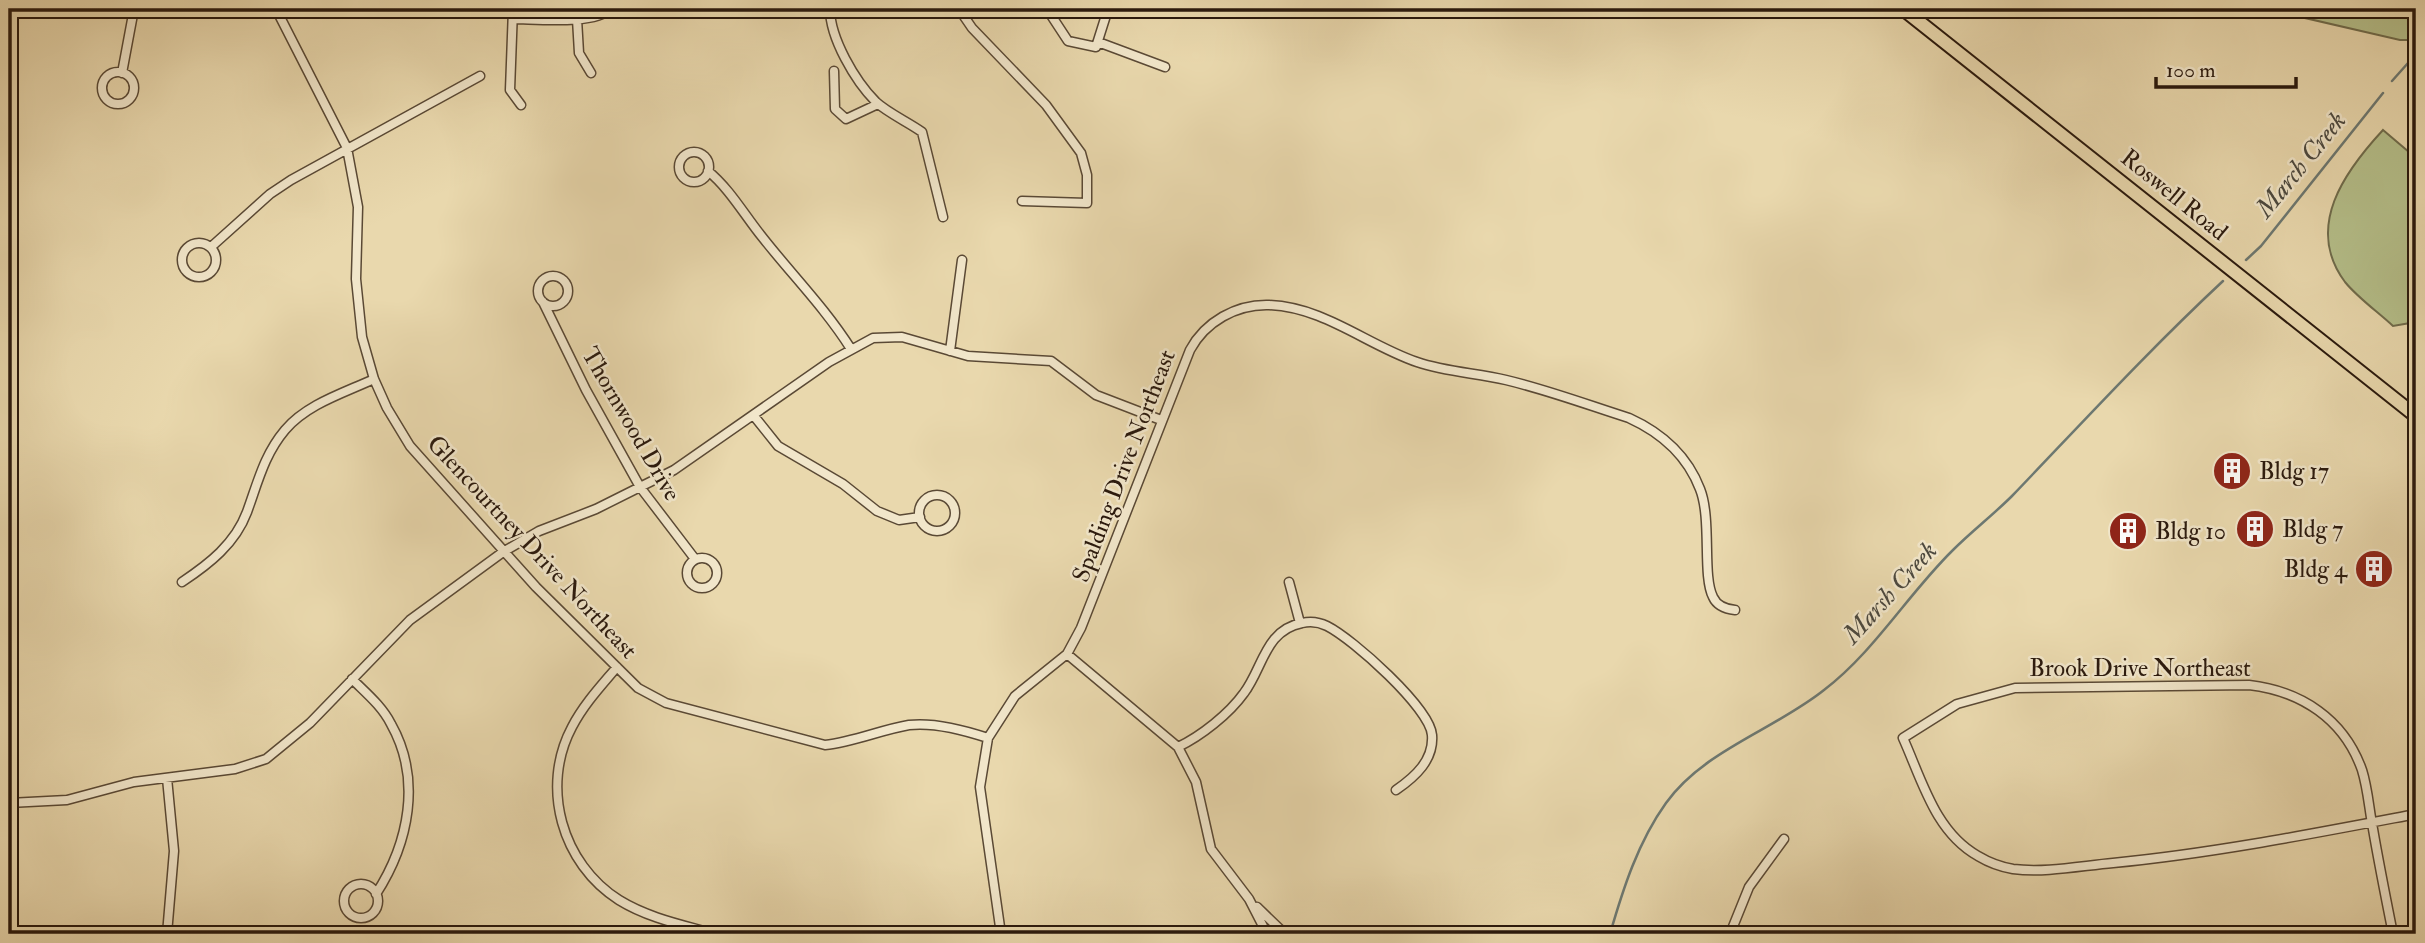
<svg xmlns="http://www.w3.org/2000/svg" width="2425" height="943" font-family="'IM FELL Double Pica',serif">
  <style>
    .green { fill: #b5bf8a; stroke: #706c4c; stroke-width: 2 }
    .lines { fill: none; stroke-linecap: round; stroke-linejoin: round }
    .stream { stroke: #6d7871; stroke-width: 2.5 }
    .street-casing { stroke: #5a4935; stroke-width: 11 }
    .primary-casing { stroke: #2a190d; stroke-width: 16 }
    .street { stroke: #f1e6ca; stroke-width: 8 }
    .primary { stroke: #e9d8ad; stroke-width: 12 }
    .labels { text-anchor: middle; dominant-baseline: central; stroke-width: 5; stroke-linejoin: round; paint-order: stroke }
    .street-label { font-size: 24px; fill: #2a190d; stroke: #f1e6ca }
    .poi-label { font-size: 24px; fill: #2a190d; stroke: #f1e6ca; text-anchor: start }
    .water-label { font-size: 26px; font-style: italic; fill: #4c493f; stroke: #f1e6ca }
  </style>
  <rect width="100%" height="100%" fill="#e9d8ad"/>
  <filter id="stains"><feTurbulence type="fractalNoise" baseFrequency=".00286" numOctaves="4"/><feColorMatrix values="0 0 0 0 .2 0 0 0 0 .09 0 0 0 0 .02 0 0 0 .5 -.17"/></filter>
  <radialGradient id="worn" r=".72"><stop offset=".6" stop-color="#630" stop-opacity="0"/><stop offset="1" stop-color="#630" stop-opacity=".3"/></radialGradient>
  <path class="green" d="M 2266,9 L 2416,9 L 2416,40 L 2400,40 Z
    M 2383,130 L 2416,158 L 2416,316 L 2410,323 L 2393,326 C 2378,312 2358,298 2345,282 C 2304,227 2345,171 2383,130 Z"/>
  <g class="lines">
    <path class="stream" d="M 2392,81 L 2416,54
      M 2246,260 L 2261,246 L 2383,93
      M 1610,934 C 1623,889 1638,842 1666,803 C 1704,750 1774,730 1824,690 C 1874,652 1908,594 1953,550 C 1972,531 1993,515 2012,496 C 2082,423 2149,350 2223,281"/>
    <defs>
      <path id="street" d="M 276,9 L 347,148 L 358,207 L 356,279 L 362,337 L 374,379 L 387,408 L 410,446 L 536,587 L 638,688 L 666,703 L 825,745 C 854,742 880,730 909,725 C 935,722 964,730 988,738
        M 513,9 L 510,90 L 521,105
        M 830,9 C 830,38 855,81 876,102 C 888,113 908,122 922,132 L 943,217
        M 959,9 L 972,28 L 1046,105 L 1081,153 L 1087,175 L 1087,203 L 1022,201
        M 1047,9 L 1068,41 L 1096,47 L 1108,9
        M 513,19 C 535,19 596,25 610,9
        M 577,19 L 579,53 L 591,73
        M 1098,42 L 1165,67
        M 834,71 L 835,109 L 846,119 L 878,104
        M102 88a16 16 0 1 1 32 0a16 16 0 1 1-32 0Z
        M 122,73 L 134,9
        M679 167a15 15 0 1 1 30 0a15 15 0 1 1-30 0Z
        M 708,171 C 730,189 745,216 763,238 C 793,276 825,308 851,349
        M182 260a17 17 0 1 1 34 0a17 17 0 1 1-34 0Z
        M 211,247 L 270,194 L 291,180 L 480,76
        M538 291a15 15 0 1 1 30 0a15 15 0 1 1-30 0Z
        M 543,302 L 586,390 L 640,487 L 695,559
        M 950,351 L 962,260
        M 754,416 L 778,446 L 843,484 L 877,511 L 899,520 L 920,517
        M919 513a18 18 0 1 1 36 0a18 18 0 1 1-36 0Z
        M687 573a15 15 0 1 1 30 0a15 15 0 1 1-30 0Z
        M 182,582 C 209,564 235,544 247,512 C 258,482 264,455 285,430 C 307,404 344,393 374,379
        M 1289,582 L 1300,623
        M 1067,654 L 1178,747 L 1196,782 L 1211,849 L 1249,899 L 1267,934
        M 617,667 C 601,686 584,704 572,727 C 540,787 562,864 619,900 C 648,918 683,925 715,934
        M 352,679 C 366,693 382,706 391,724 C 422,779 409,843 376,894
        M 1178,747 C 1201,736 1229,714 1244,693 C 1263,668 1265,630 1302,623 C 1310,621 1319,622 1327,626 C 1353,639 1430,708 1432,735 C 1434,760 1415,777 1396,790
        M 9,803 L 67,800 L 134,782 L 235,769 L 266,759 L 310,723 L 410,620 L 503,552 L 539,531 L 596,509 L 674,470 L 829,362 L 873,338 L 902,337 L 968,356 L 1051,361 L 1096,395 L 1161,420
        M344 901a17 17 0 1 1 34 0a17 17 0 1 1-34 0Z
        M 1257,907 L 1285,934
        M 167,934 L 174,851 L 167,778
        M 1001,934 L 980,787 L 988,738 L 1015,696 L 1067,654 L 1081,628 L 1190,350 C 1205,322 1236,304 1269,305 C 1324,307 1367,345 1417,362 C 1446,372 1477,373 1506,380 C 1548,390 1588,405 1629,418 C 1662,433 1687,455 1700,489 C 1712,519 1702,576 1713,597 C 1717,606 1725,609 1735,610
        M 1730,934 L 1749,887 L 1784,839
        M 2393,934 C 2386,899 2379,864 2373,829 C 2369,809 2368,789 2362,770 C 2344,719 2301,691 2249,685 L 2015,688 L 1957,704 L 1903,738 C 1922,780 1935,832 1978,856 C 1988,862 2001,867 2013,869 C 2045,873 2080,866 2113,863 C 2215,853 2316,833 2416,814"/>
      <path id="primary" d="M 1903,9 L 2416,416"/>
    </defs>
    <use href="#street" class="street-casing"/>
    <use href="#primary" class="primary-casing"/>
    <use href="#street" class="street"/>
    <use href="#primary" class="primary"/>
  </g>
  <defs>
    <symbol id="building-disc" viewBox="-11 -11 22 22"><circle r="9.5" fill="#8f2418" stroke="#f1e6ca"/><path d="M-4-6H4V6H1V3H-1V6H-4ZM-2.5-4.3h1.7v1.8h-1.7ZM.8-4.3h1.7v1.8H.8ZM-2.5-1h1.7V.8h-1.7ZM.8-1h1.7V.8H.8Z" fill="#fff"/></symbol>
  </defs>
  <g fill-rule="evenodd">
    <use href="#building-disc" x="2210" y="449" width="44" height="44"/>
    <use href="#building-disc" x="2233" y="507" width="44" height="44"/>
    <use href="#building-disc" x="2106" y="509" width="44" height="44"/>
    <use href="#building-disc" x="2352" y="547" width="44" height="44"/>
  </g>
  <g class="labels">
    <g class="street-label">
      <text transform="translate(2174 195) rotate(39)">Roswell Road</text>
      <text transform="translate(631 424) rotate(60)">Thornwood Drive</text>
      <text transform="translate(1124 466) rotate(-69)">Spalding Drive Northeast</text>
      <text transform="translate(532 547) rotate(47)">Glencourtney Drive Northeast</text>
      <text x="2140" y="668">Brook Drive Northeast</text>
    </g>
    <g class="poi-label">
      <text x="2259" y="471">Bldg 17</text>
      <text x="2282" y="529">Bldg 7</text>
      <text x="2155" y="531">Bldg 10</text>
      <text x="2347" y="569" text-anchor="end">Bldg 4</text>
    </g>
    <g class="water-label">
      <text transform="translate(2301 165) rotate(-51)">March Creek</text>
      <text transform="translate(1890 593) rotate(-48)">Marsh Creek</text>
    </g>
  </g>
  <rect width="2425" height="943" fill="none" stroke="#e9d8ad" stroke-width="35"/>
  <rect x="10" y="10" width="2404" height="922" fill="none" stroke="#2a190d" stroke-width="3.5"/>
  <rect x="18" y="18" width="2390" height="908" fill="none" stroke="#2a190d" stroke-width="2"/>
  <path d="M2156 77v10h140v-10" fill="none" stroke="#2a190d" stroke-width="3.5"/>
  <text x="2166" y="77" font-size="21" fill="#2a190d" stroke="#f1e6ca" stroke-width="5" paint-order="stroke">100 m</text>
  <rect width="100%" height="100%" filter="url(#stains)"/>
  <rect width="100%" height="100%" fill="url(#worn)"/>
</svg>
